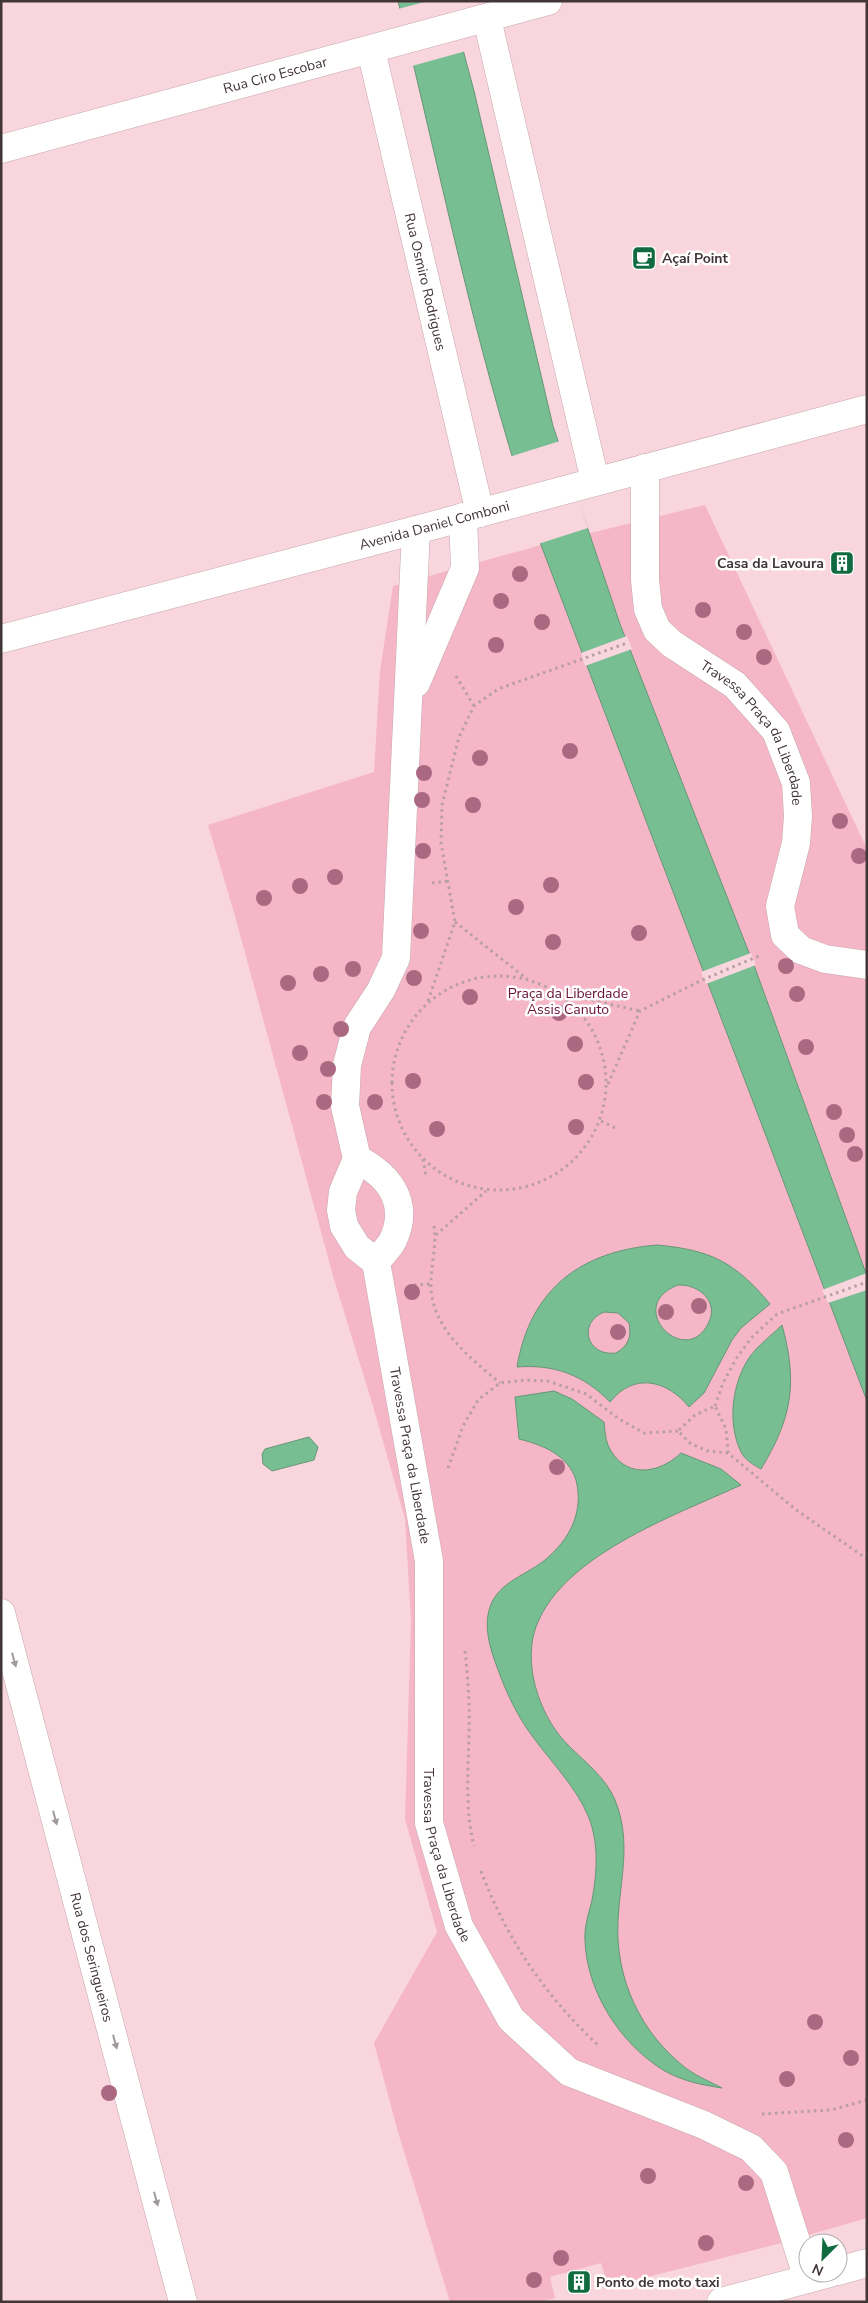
<svg xmlns="http://www.w3.org/2000/svg" width="868" height="2303" font-family="'Nunito Sans',sans-serif">
  <style>
    .green { fill: #f5b7c7 }
    .water { fill: #77bf92; stroke: #679677; fill-rule: evenodd }
    .pier { fill: #f9d6de }
    .lines { fill: none; stroke-linecap: round; stroke-linejoin: round }
    .minor-casing { stroke: #c7a6ad; stroke-width: 29 }
    .path { stroke: #b99ea4; stroke-width: 3; stroke-dasharray: 2.5 4; stroke-linecap: butt }
    .minor { stroke: #fff; stroke-width: 28 }
    .tree { fill: #aa6981 }
    .oneway { fill: #a09a9c }
    .labels { text-anchor: middle; dominant-baseline: central; stroke-width: 5; stroke-linejoin: round; paint-order: stroke }
    .street-label { font-size: 14px; fill: #423538; stroke: #fff }
    .poi-label { font-size: 14px; font-weight: bold; fill: #423538; stroke: #fff; text-anchor: start }
    .park-label { font-size: 14px; fill: #6a0f35; stroke: #fff }
  </style>
  <rect width="100%" height="100%" fill="#f9d6de"/>
  <path class="green" d="M 705,505 L 867,849 L 867,2218 L 774,2245 L 608,2287 L 601,2263 L 550,2277 L 555,2298 L 540,2302 L 450,2302 L 398,2132 L 374,2043 L 437,1932 L 405,1819 L 411,1621 L 405,1519 L 373,1406 L 333,1276 L 235,916 L 208,825 L 374,772 L 380,671 L 393,586 L 541,545 Z"/>
  <path class="water" d="M 398,1 L 450,1 L 474,91 L 553,426 L 620,624 L 755,968 L 867,1276 L 867,1401 L 541,545 C 479,368 443,183 398,1 Z
    M 657,1245 C 711,1250 735,1262 770,1304 L 741,1328 L 732,1340 L 704,1393 L 689,1407 C 667,1380 634,1372 610,1402 C 584,1375 554,1364 517,1367 C 530,1289 581,1251 657,1245 ZM 678,1285 C 699,1284 720,1302 708,1324 C 685,1369 623,1306 678,1285 ZM 604,1312 L 618,1313 L 629,1323 C 632,1337 628,1346 616,1353 C 587,1357 577,1323 604,1312 Z
    M 782,1325 C 798,1383 792,1418 761,1469 C 754,1465 745,1460 741,1452 C 727,1423 732,1384 749,1358 C 758,1345 771,1336 782,1325 Z
    M 554,1391 L 572,1399 L 604,1422 C 605,1429 605,1438 608,1445 C 623,1479 658,1475 681,1453 L 721,1469 L 741,1485 C 674,1516 556,1557 534,1633 C 524,1671 542,1720 569,1746 C 585,1762 606,1778 615,1800 C 632,1842 620,1878 618,1921 C 615,1979 641,2034 687,2069 C 698,2077 711,2082 722,2088 C 702,2085 682,2081 663,2070 C 620,2043 587,1992 585,1941 C 584,1926 589,1913 592,1900 C 597,1873 599,1844 589,1818 C 577,1788 552,1763 533,1737 C 517,1716 506,1692 497,1667 C 491,1651 485,1632 488,1615 C 493,1583 524,1577 545,1560 C 570,1539 584,1512 576,1480 C 568,1455 543,1445 519,1439 L 515,1397 Z
    M 309,1437 L 318,1447 L 314,1460 L 272,1471 L 263,1464 L 262,1454 L 265,1449 Z"/>
  <path class="pier" d="M 428,1 L 452,1 L 466,51 L 412,66 L 398,9 Z
    M 560,441 L 588,528 L 538,544 L 509,457 Z
    M 627,636 L 632,649 L 585,666 L 581,653 Z
    M 751,953 L 756,965 L 706,984 L 701,972 Z
    M 867,1273 L 867,1290 L 828,1303 L 822,1290 Z"/>
  <g class="lines">
    <defs>
      <g id="minor">
        <path d="M 487,19 L 595,481"/>
        <path id="s1" d="M 371,50 L 480,513"/>
        <path id="s2" d="M 1,149 L 548,1"/>
        <path id="s3" d="M 645,468 L 645,580 L 648,609 L 657,630 L 672,644 L 735,685 L 776,731 L 796,783 L 798,816 L 796,843 L 780,906 L 785,935 L 801,950 L 825,959 L 867,965"/>
        <path id="s4" d="M 416,530 L 396,958 L 381,990 L 357,1027 L 347,1065 L 345,1106 L 357,1159 L 343,1192 L 341,1210 L 344,1226 L 357,1247 L 376,1262 L 429,1561 L 429,1823 L 459,1926 L 511,2019 L 569,2072 L 704,2125 L 751,2148 L 774,2172 L 808,2279"/>
        <path id="s5" d="M 1,639 L 416,530 L 867,409"/>
        <path d="M 416,683 L 465,568 L 463,517"/>
        <path d="M 357,1159 C 390,1176 410,1203 393,1240 C 389,1248 381,1255 376,1262"/>
        <path id="s6" d="M 1,1613 L 183,2302"/>
        <path d="M 838,2271 L 867,2263"/>
        <path d="M 721,2302 L 830,2273"/>
      </g>
    </defs>
    <use href="#minor" class="minor-casing"/>
    <path class="path" d="M 456,676 L 474,706
      M 432,883 L 449,881
      M 455,922 L 527,979
      M392 1083a107 107 0 1 1 214 0a107 107 0 1 1-214 0Z
      M 560,993 L 640,1011
      M 428,1001 L 455,922 L 441,843 L 442,805 L 459,737 L 474,706 L 498,689 L 627,643
      M 608,1084 L 640,1011 L 702,980 L 759,956
      M 601,1121 L 617,1129
      M 423,1159 L 426,1177
      M 434,1226 C 437,1245 431,1264 431,1283 C 430,1327 469,1357 500,1383
      M 436,1235 L 486,1191
      M 414,1285 L 430,1284
      M 715,1406 L 723,1383 L 736,1359 L 751,1338 L 777,1314 L 867,1282
      M 728,1453 L 726,1429 L 715,1406 L 695,1415 L 678,1431 L 691,1444 L 708,1451 L 728,1453 L 795,1509 L 867,1559
      M 448,1468 L 463,1426 L 478,1400 L 500,1383 L 525,1380 L 548,1381 L 586,1394 L 619,1419 L 644,1433 L 678,1431
      M 465,1651 C 468,1679 470,1707 469,1735 C 468,1773 465,1809 474,1846
      M 481,1871 C 506,1938 546,1997 598,2045
      M 762,2114 L 831,2110 L 867,2100"/>
    <use href="#minor" class="minor"/>
  </g>
  <g class="tree">
    <circle cx="520" cy="574" r="8"/>
    <circle cx="501" cy="601" r="8"/>
    <circle cx="703" cy="610" r="8"/>
    <circle cx="542" cy="622" r="8"/>
    <circle cx="744" cy="632" r="8"/>
    <circle cx="496" cy="645" r="8"/>
    <circle cx="764" cy="657" r="8"/>
    <circle cx="570" cy="751" r="8"/>
    <circle cx="480" cy="758" r="8"/>
    <circle cx="424" cy="773" r="8"/>
    <circle cx="422" cy="800" r="8"/>
    <circle cx="473" cy="805" r="8"/>
    <circle cx="840" cy="821" r="8"/>
    <circle cx="423" cy="851" r="8"/>
    <circle cx="859" cy="856" r="8"/>
    <circle cx="335" cy="877" r="8"/>
    <circle cx="551" cy="885" r="8"/>
    <circle cx="300" cy="886" r="8"/>
    <circle cx="264" cy="898" r="8"/>
    <circle cx="516" cy="907" r="8"/>
    <circle cx="421" cy="931" r="8"/>
    <circle cx="639" cy="933" r="8"/>
    <circle cx="553" cy="942" r="8"/>
    <circle cx="786" cy="966" r="8"/>
    <circle cx="353" cy="969" r="8"/>
    <circle cx="321" cy="974" r="8"/>
    <circle cx="414" cy="978" r="8"/>
    <circle cx="288" cy="983" r="8"/>
    <circle cx="797" cy="994" r="8"/>
    <circle cx="470" cy="997" r="8"/>
    <circle cx="559" cy="1013" r="8"/>
    <circle cx="341" cy="1029" r="8"/>
    <circle cx="575" cy="1044" r="8"/>
    <circle cx="806" cy="1047" r="8"/>
    <circle cx="300" cy="1053" r="8"/>
    <circle cx="328" cy="1069" r="8"/>
    <circle cx="413" cy="1081" r="8"/>
    <circle cx="586" cy="1082" r="8"/>
    <circle cx="324" cy="1102" r="8"/>
    <circle cx="375" cy="1102" r="8"/>
    <circle cx="834" cy="1112" r="8"/>
    <circle cx="576" cy="1127" r="8"/>
    <circle cx="437" cy="1129" r="8"/>
    <circle cx="847" cy="1135" r="8"/>
    <circle cx="855" cy="1154" r="8"/>
    <circle cx="412" cy="1292" r="8"/>
    <circle cx="699" cy="1306" r="8"/>
    <circle cx="666" cy="1312" r="8"/>
    <circle cx="618" cy="1332" r="8"/>
    <circle cx="557" cy="1467" r="8"/>
    <circle cx="815" cy="2022" r="8"/>
    <circle cx="851" cy="2058" r="8"/>
    <circle cx="787" cy="2079" r="8"/>
    <circle cx="109" cy="2093" r="8"/>
    <circle cx="846" cy="2140" r="8"/>
    <circle cx="648" cy="2176" r="8"/>
    <circle cx="746" cy="2183" r="8"/>
    <circle cx="706" cy="2243" r="8"/>
    <circle cx="561" cy="2258" r="8"/>
    <circle cx="534" cy="2280" r="8"/>
  </g>
  <defs><path id="oneway-solid" d="M-6-.8H1V-3.2L6.5 0L1 3.2V.8H-6Z" transform="scale(1.25)"/></defs>
  <g class="oneway">
    <use href="#oneway-solid" transform="translate(14 1660) rotate(75)"/>
    <use href="#oneway-solid" transform="translate(55 1818) rotate(75)"/>
    <use href="#oneway-solid" transform="translate(115 2042) rotate(75)"/>
    <use href="#oneway-solid" transform="translate(156 2199) rotate(75)"/>
  </g>
  <defs>
    <symbol id="cafe-square" viewBox="-11 -11 22 22"><rect x="-9" y="-9" width="18" height="18" rx="4" fill="#106c40" stroke="#fff"/><path d="M-5.5-4.5H6V0H3Q3 3.5 0 3.5H-2.5Q-5.5 3.5-5.5 0ZM3-3.2v2h1.7v-2ZM-6 4.5H4V6H-6Z" fill="#fff"/></symbol>
    <symbol id="building-square" viewBox="-11 -11 22 22"><rect x="-9" y="-9" width="18" height="18" rx="4" fill="#106c40" stroke="#fff"/><path d="M-4-6H4V6H1V3H-1V6H-4ZM-2.5-4.3h1.7v1.8h-1.7ZM.8-4.3h1.7v1.8H.8ZM-2.5-1h1.7V.8h-1.7ZM.8-1h1.7V.8H.8Z" fill="#fff"/></symbol>
  </defs>
  <g fill-rule="evenodd">
    <use href="#cafe-square" x="630" y="244" width="28" height="28"/>
    <use href="#building-square" x="828" y="549" width="28" height="28"/>
    <use href="#building-square" x="565" y="2268" width="28" height="28"/>
  </g>
  <g class="labels">
    <g class="street-label">
      <text stroke="none"><textPath href="#s2" startOffset="284">Rua Ciro Escobar</textPath></text>
      <text stroke="none"><textPath href="#s1" startOffset="238">Rua Osmiro Rodrigues</textPath></text>
      <text stroke="none"><textPath href="#s5" startOffset="448">Avenida Daniel Comboni</textPath></text>
      <text stroke="none"><textPath href="#s3" startOffset="310">Travessa Praça da Liberdade</textPath></text>
      <text stroke="none"><textPath href="#s4" startOffset="958">Travessa Praça da Liberdade</textPath></text>
      <text stroke="none"><textPath href="#s4" startOffset="1362">Travessa Praça da Liberdade</textPath></text>
      <text stroke="none"><textPath href="#s6" startOffset="356">Rua dos Seringueiros</textPath></text>
    </g>
    <g class="poi-label">
      <text x="662" y="258">Açaí Point</text>
      <text x="824" y="563" text-anchor="end">Casa da Lavoura</text>
      <text x="596" y="2282">Ponto de moto taxi</text>
    </g>
    <g class="park-label">
      <text x="568" y="993">Praça da Liberdade<tspan x="568" dy="16">Assis Canuto</tspan></text>
    </g>
  </g>
  <rect width="868" height="2303" fill="none" stroke="#423538" stroke-width="5"/>
  <g transform="translate(823 2258) rotate(204)"><circle r="24" fill="#ffffff" stroke="#b3aeaf"/>
  <path d="M0-4L9 19L0 12L-9 19Z" fill="#106c40"/>
  <text y="-8" font-size="14" font-weight="bold" text-anchor="middle" fill="#423538">N</text>
  </g>
</svg>
